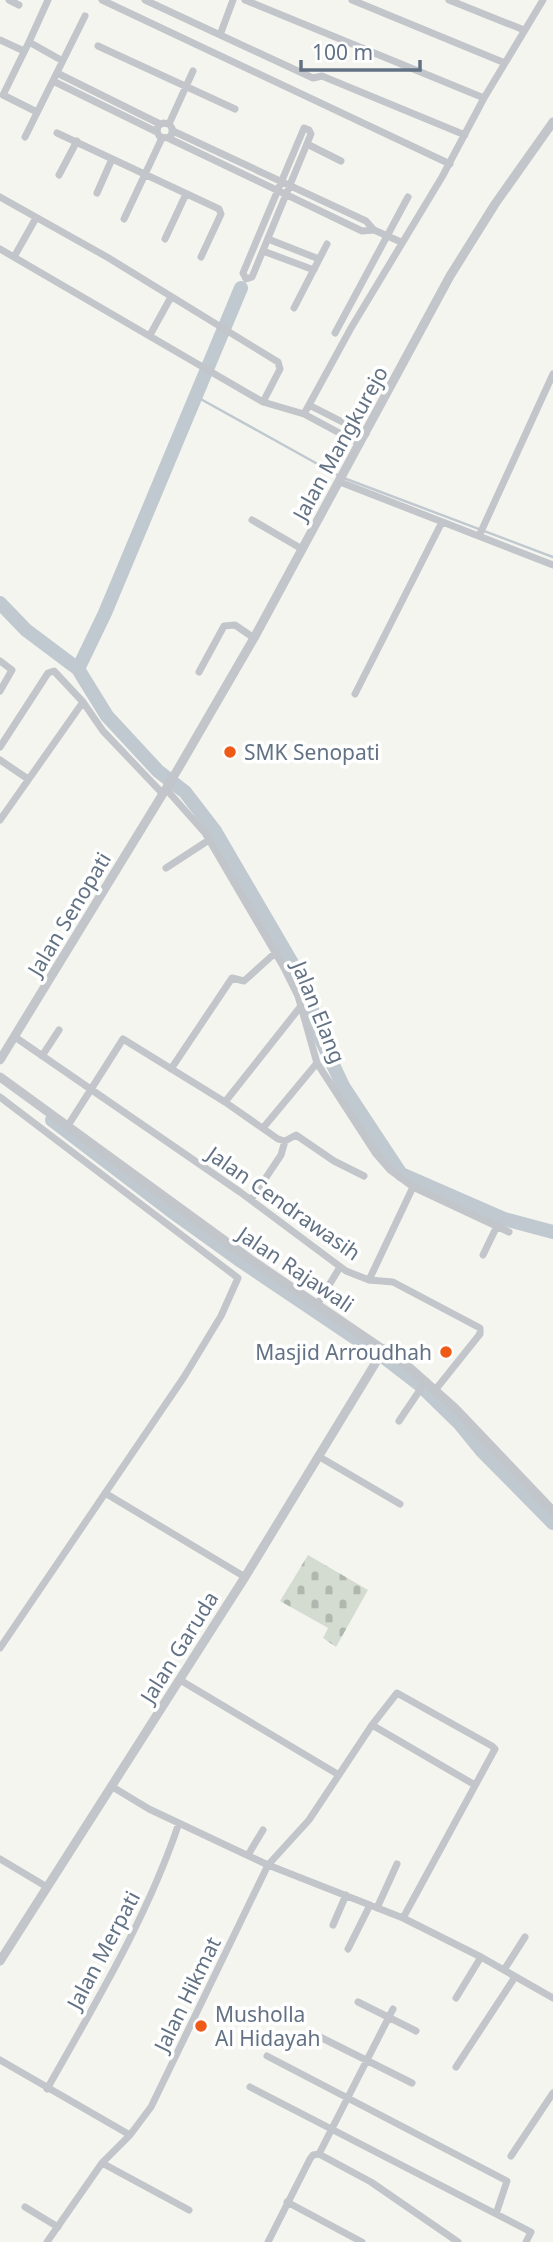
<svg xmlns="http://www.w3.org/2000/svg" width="553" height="2242" font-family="'Noto Sans',sans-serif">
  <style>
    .cemetery { fill: url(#cemetery-stones) }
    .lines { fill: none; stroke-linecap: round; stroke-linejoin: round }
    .stream { stroke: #bfc9cf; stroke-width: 2.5 }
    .river { stroke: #bfc9cf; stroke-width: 14 }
    .minor { stroke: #c2c5c9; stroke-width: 7 }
    .tertiary { stroke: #c2c5c9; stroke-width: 9 }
    .poi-dot { fill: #ef5a16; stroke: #fff; stroke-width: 2.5 }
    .labels { text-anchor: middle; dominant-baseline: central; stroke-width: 7; stroke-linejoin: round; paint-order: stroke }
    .street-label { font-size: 21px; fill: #627284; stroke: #fff }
    .poi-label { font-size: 21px; fill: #627284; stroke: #fff; text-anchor: start }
  </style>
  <defs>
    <pattern id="cemetery-stones" width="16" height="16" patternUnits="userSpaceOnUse" patternTransform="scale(1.75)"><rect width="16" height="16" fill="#d4dcd1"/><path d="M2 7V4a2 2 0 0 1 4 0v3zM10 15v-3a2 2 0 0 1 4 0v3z" fill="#afb7af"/></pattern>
  </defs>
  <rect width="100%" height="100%" fill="#f5f5f0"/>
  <path class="cemetery" d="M 308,1555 L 368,1590 L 336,1647 L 323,1638 L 328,1628 L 280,1601 Z"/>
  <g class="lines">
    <path class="stream" d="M 197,397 L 341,477 L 553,557"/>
    <path class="river" d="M 0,603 L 26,630 L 78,669 L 107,716 L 158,771 L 185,792 L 215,831 L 306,987 L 319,1035 L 343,1086 L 401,1174 L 504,1219 L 553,1232
      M 78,669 L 105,613 L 241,288
      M 52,1120 L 170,1210 L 241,1261 L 385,1358 L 420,1385 L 460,1424 L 482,1451 L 553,1523"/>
    <path class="minor" d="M 9,0 L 19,5
      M 102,0 L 450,164
      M 145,0 L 313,78 L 322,76 L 465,135
      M 245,0 L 484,98
      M 352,0 L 505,63
      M 449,0 L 524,30
      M 220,35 L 233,0
      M 0,40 L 24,51
      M 29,42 L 48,0
      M 98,46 L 235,109
      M 57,73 L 160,124
      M 53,81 L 157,132
      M 37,112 L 3,95 L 29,42 L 61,60
      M 169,124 L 163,123 L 158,126 L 157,132 L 160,137 L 168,138 L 172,134 L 172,128 L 169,124 L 193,71
      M 304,128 L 309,130 L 311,134 L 252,277 L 246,279 L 243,273 Z
      M 173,131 L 366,221 L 374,230 L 401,242
      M 57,133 L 219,209 L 221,214 L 201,257
      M 25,137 L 85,16
      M 168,138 L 362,231 L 374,230
      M 307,144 L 341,161
      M 59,175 L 77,141
      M 97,193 L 112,159
      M 0,197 L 107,257 L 278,362 L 280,369 L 263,402
      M 124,219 L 162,138
      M 165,239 L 186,194
      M 268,239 L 319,259
      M 0,249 L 263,402 L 304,414 L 360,444
      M 263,251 L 314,270
      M 14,257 L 36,218
      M 294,308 L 327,244
      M 335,333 L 408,197
      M 150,335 L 171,297
      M 309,405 L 366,434
      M 304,414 L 351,328 L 442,177 L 484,98 L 543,0
      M 340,482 L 553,565
      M 252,520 L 302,549
      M 479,536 L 553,374
      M 0,661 L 12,670 L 0,691
      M 199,672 L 224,626 L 235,625 L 254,638
      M 355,694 L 442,522
      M 0,747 L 48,673 L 54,671 L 83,702 L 103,731 L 163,794
      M 0,760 L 28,779
      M 166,789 L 205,833 L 283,966 L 298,996 L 317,1063 L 376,1154 L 390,1170 L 413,1187 L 509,1232
      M 0,820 L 83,702
      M 166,868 L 209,840
      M 15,1037 L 240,1192 L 346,1271 L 369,1280 L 393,1282 L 480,1328 L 480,1334 L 436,1389
      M 42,1056 L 59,1030
      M 171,1069 L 232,978 L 244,981 L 275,953
      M 0,1097 L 238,1278 L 221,1316 L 184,1377 L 0,1648
      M 225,1102 L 301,1006
      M 67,1127 L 123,1039 L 225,1102 L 278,1139 L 285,1141 L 296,1135 L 334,1161 L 364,1176
      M 263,1128 L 317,1063
      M 251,1200 L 281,1155 L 285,1141
      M 483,1255 L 497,1226
      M 369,1280 L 413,1187
      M 317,1305 L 340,1267
      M 399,1421 L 426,1381
      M 318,1456 L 400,1504
      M 105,1493 L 245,1577
      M 180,1680 L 339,1775
      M 372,1725 L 475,1785
      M 111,1786 L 149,1809 L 268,1865 L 403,1918 L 481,1957 L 553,1998
      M 248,1855 L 263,1830
      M 0,1859 L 47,1887
      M 377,1908 L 397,1864
      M 333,1925 L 346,1895
      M 348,1949 L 370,1905
      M 504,1970 L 525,1937
      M 456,1998 L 481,1957
      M 358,2002 L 416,2031
      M 318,2036 L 412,2083
      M 267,2056 L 507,2181 L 496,2214
      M 0,2060 L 130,2135
      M 456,2067 L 515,1977
      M 250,2087 L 531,2232 L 526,2242
      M 47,2089 C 96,2002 147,1918 179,1823
      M 319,2154 L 393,2009
      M 511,2156 L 553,2093
      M 102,2163 L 189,2210
      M 287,2202 L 362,2242
      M 25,2207 L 58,2227
      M 47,2242 L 102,2163 L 130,2135 L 151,2107 L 268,1865 L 309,1820 L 372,1725 L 397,1693 L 492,1746 L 495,1749 L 403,1918
      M 268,2242 L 310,2159 L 313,2155 L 319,2154 L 371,2182 L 458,2242"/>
    <path class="tertiary" d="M 0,1060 L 178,769 L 254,638 L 450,276 L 495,204 L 553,122
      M 0,1077 L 250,1259 L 409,1367 L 455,1408 L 553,1511
      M 0,1961 L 245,1577 L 384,1349"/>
  </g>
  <g class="poi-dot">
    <circle cx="230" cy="752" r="7"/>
    <circle cx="446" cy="1352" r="7"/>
    <circle cx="201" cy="2026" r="7"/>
  </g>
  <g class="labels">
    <g class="street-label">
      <text transform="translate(340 443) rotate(-61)">Jalan Mangkurejo</text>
      <text transform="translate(69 914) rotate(-59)">Jalan Senopati</text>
      <text transform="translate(319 1012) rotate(68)">Jalan Elang</text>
      <text transform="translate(284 1203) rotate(35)">Jalan Cendrawasih</text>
      <text transform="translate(296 1269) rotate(34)">Jalan Rajawali</text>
      <text transform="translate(179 1647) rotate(-58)">Jalan Garuda</text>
      <text transform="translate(103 1950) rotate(-62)">Jalan Merpati</text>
      <text transform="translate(187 1994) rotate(-64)">Jalan Hikmat</text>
    </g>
    <g class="poi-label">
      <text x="244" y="752">SMK Senopati</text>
      <text x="432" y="1352" text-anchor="end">Masjid Arroudhah</text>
      <text x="215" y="2014">Musholla<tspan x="215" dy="24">Al Hidayah</tspan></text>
    </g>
  </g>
  <path d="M301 60v10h119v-10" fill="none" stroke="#627284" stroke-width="3.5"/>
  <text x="312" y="60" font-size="21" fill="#627284" stroke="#ffffff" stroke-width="5" paint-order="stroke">100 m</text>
</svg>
